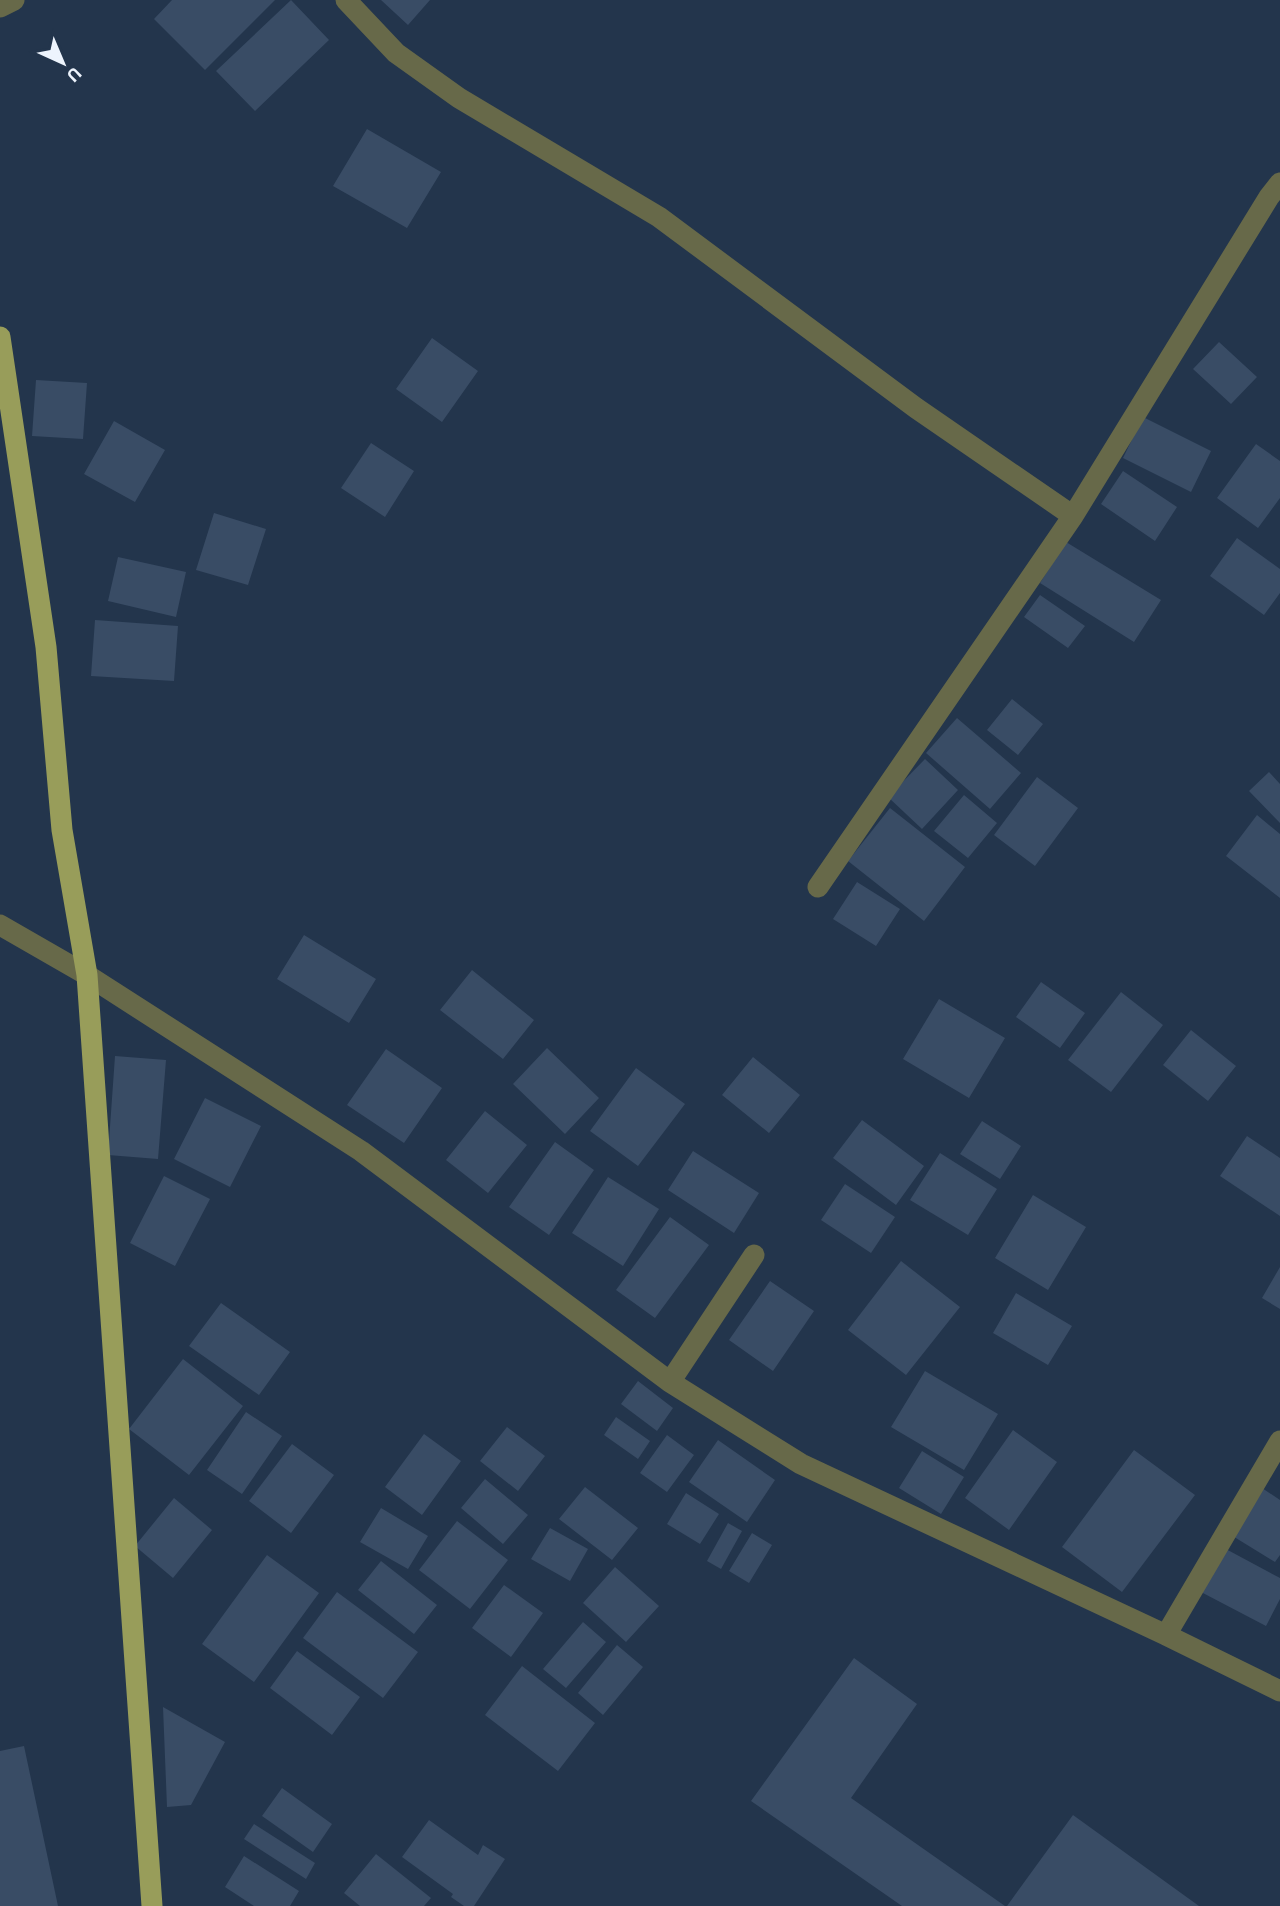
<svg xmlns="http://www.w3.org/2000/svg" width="1280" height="1906" font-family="'Alegreya Sans',sans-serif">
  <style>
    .building { fill: #394c65 }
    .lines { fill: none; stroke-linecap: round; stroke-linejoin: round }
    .minor { stroke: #676949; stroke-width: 21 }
    .major { stroke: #989d5a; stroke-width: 21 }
  </style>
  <rect width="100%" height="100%" fill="#23354c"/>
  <path class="building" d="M 172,0 L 275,0 L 205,70 L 154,19 Z
    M 291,0 L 329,40 L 255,111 L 216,71 Z
    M 381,0 L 430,0 L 408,25 Z
    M 367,129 L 441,172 L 407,228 L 333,186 Z
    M 432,338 L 478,371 L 442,422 L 396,389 Z
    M 1219,342 L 1257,377 L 1231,404 L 1193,369 Z
    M 36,380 L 87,383 L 83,439 L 32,436 Z
    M 1143,417 L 1211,451 L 1191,492 L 1123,458 Z
    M 114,421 L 165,450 L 135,502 L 84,474 Z
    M 371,443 L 414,471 L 385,517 L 341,488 Z
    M 1256,444 L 1280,461 L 1280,498 L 1258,528 L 1217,498 Z
    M 1123,471 L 1177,507 L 1155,541 L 1101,504 Z
    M 214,513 L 266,529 L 248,585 L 196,570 Z
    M 1237,538 L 1280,569 L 1280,593 L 1264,615 L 1210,576 Z
    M 1066,542 L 1161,600 L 1134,642 L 1040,583 Z
    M 118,557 L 186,572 L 176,617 L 108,601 Z
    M 1040,595 L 1085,626 L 1068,648 L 1024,617 Z
    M 95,620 L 178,626 L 174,681 L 91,676 Z
    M 1012,699 L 1043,724 L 1018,755 L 987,730 Z
    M 957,718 L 1021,773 L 990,809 L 926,753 Z
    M 925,759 L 958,790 L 922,829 L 888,797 Z
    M 1269,772 L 1280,784 L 1280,823 L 1249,791 Z
    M 1037,777 L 1078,808 L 1035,866 L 994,835 Z
    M 964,795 L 997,823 L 968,858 L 934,831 Z
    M 890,808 L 965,867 L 924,921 L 848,861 Z
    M 1257,815 L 1280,834 L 1280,898 L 1226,856 Z
    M 857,882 L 900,909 L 876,946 L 833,919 Z
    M 304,935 L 376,979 L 349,1023 L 277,979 Z
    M 472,970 L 534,1020 L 503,1059 L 440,1010 Z
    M 1041,982 L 1085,1013 L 1060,1048 L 1016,1017 Z
    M 1121,992 L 1163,1025 L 1111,1092 L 1068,1060 Z
    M 939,999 L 1005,1038 L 969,1098 L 903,1059 Z
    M 1191,1030 L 1236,1066 L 1208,1101 L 1163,1065 Z
    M 547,1048 L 599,1098 L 565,1134 L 513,1084 Z
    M 386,1049 L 442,1088 L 404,1143 L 347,1105 Z
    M 115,1056 L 166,1060 L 158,1159 L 108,1155 Z
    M 753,1057 L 800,1095 L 769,1133 L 722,1095 Z
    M 636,1068 L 685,1104 L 638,1166 L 590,1131 Z
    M 205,1098 L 261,1126 L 230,1187 L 174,1159 Z
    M 485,1111 L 527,1145 L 488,1193 L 446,1160 Z
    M 862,1120 L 924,1166 L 896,1205 L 833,1158 Z
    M 982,1121 L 1021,1146 L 1000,1179 L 960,1154 Z
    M 1247,1136 L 1280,1158 L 1280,1216 L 1220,1176 Z
    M 555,1142 L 594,1170 L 549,1235 L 509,1207 Z
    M 693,1151 L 759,1193 L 734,1233 L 668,1190 Z
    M 940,1153 L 997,1189 L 968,1235 L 910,1200 Z
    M 164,1176 L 210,1199 L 175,1266 L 130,1243 Z
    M 608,1177 L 659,1209 L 623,1266 L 572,1233 Z
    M 845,1184 L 895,1217 L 871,1253 L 821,1220 Z
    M 1033,1195 L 1086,1227 L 1048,1290 L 995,1258 Z
    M 670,1217 L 709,1245 L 655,1318 L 616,1290 Z
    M 901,1261 L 960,1307 L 906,1375 L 848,1330 Z
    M 1280,1267 L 1280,1309 L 1262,1298 Z
    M 770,1281 L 814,1311 L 773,1371 L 729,1340 Z
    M 1016,1293 L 1072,1326 L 1048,1365 L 993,1333 Z
    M 221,1303 L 290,1352 L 259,1395 L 189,1346 Z
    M 183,1359 L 243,1406 L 189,1475 L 129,1429 Z
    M 925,1371 L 998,1414 L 964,1470 L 891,1427 Z
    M 638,1381 L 673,1408 L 657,1431 L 621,1404 Z
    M 246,1412 L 282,1436 L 242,1494 L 207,1470 Z
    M 616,1417 L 650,1441 L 638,1459 L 604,1435 Z
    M 507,1427 L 545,1456 L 518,1491 L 480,1461 Z
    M 1013,1430 L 1057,1462 L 1009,1530 L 965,1498 Z
    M 424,1434 L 461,1461 L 422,1515 L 385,1487 Z
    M 667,1435 L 694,1455 L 667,1492 L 640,1473 Z
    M 718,1440 L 775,1480 L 747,1522 L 689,1482 Z
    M 292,1444 L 334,1475 L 291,1533 L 249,1501 Z
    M 1134,1450 L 1195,1495 L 1122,1592 L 1062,1547 Z
    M 922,1451 L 964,1477 L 941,1514 L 899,1488 Z
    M 485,1479 L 528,1515 L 503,1544 L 461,1508 Z
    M 585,1487 L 638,1528 L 612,1560 L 559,1519 Z
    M 1262,1488 L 1280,1500 L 1280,1555 L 1275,1562 L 1231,1535 Z
    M 686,1493 L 719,1514 L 700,1544 L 667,1524 Z
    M 174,1498 L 212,1530 L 173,1578 L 135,1546 Z
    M 381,1508 L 428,1536 L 408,1569 L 360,1542 Z
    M 457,1521 L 508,1560 L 470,1609 L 419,1570 Z
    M 728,1523 L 742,1531 L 721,1569 L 707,1561 Z
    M 550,1528 L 588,1549 L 570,1581 L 531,1559 Z
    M 752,1533 L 772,1545 L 749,1583 L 729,1571 Z
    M 1224,1548 L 1280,1578 L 1280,1599 L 1266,1626 L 1201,1592 Z
    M 267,1555 L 319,1593 L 254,1682 L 202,1644 Z
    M 381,1561 L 437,1605 L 414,1634 L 358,1590 Z
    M 615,1567 L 659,1606 L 626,1642 L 583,1603 Z
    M 504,1585 L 543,1613 L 511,1657 L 472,1628 Z
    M 337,1592 L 418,1652 L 383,1698 L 303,1638 Z
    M 583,1622 L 606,1642 L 566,1688 L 543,1669 Z
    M 617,1645 L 643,1667 L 603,1715 L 578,1693 Z
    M 297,1651 L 360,1697 L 332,1735 L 270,1688 Z
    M 854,1658 L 917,1704 L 851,1798 L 1005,1906 L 902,1906 L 751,1801 Z
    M 522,1666 L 595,1723 L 558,1771 L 485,1715 Z
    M 163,1707 L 225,1742 L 191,1805 L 167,1807 Z
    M 24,1746 L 58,1906 L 0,1906 L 0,1751 Z
    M 282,1788 L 332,1824 L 313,1852 L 262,1816 Z
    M 1073,1815 L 1199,1906 L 1007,1906 Z
    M 429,1820 L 478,1855 L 483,1845 L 505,1859 L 474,1906 L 464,1906 L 451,1897 L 453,1894 L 402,1857 Z
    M 254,1824 L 315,1863 L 306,1879 L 244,1839 Z
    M 376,1854 L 431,1898 L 424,1906 L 360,1906 L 344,1893 Z
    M 244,1856 L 299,1891 L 290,1906 L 254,1906 L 225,1887 Z"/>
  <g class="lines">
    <path class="minor" d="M 346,0 L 396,53 L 459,98 L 659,217 L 916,408 L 1073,516 L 1269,197 L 1280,183
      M 0,7 L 14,0
      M 818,887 L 1073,516
      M 0,925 L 87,975 L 361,1151 L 670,1382 L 801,1464 L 1166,1635 L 1280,1441
      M 670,1382 L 754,1255
      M 1166,1635 L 1280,1691"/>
    <path class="major" d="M 0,337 L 46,647 L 62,830 L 87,975 L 152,1906"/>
  </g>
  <g transform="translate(63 63) rotate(136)" stroke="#23354c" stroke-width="5" paint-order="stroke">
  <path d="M0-5L12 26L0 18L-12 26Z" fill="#edf4fd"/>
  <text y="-10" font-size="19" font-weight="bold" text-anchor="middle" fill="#edf4fd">U</text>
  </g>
</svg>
